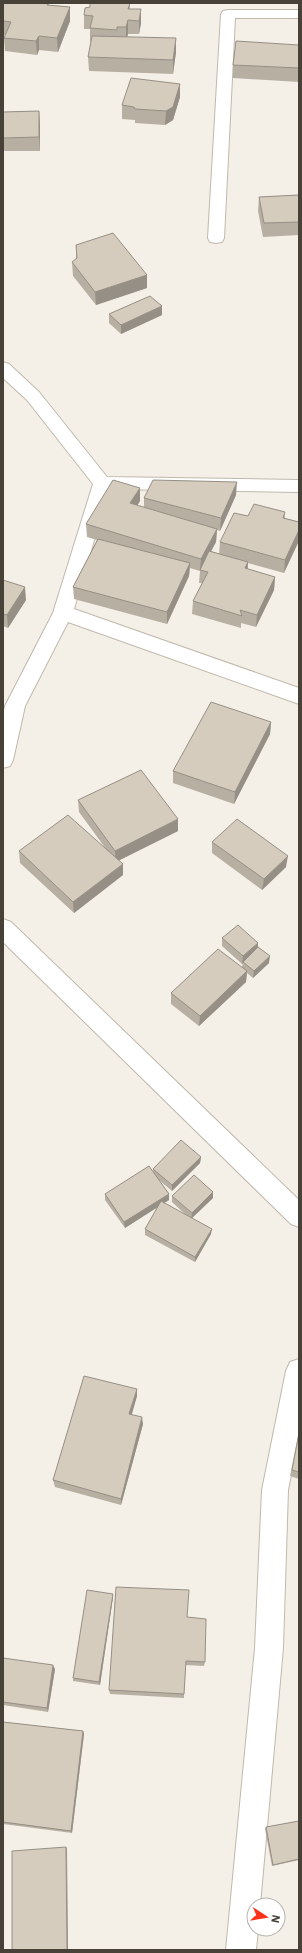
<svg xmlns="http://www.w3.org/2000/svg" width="302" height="1953" font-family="'IBM Plex Sans',sans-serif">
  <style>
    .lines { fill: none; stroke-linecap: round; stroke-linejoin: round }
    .street-casing { stroke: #c0b8ab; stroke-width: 2 }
    .street { fill: #fff; fill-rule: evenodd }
    .wall { fill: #b8afa3 }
    .shaded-wall { fill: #968f85 }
    .building { fill: #d6ccbe; stroke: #968f85 }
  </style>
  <rect width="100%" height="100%" fill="#f4f0e8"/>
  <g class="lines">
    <defs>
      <path id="street" d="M 228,10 L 299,10 L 299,18 L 235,18 L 224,238 L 222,242 L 216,243 L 210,242 L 208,238 L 221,14 L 223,11 Z
        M 3,362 L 9,364 L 39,392 L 107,477 L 299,480 L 299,492 L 109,489 L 74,609 L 299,688 L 299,704 L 68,622 L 25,706 L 13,760 L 10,766 L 3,768 L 3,715 L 5,706 L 53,613 L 93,484 L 27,400 L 3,378 Z
        M 3,919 L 11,922 L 299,1200 L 299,1227 L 291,1224 L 3,942 Z
        M 299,1359 L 299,1435 L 288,1490 L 283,1648 L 260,1905 L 254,1905 L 254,1929 L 258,1929 L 256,1950 L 226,1950 L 255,1648 L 262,1490 L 286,1371 L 290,1362 Z"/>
    </defs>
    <use href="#street" class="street-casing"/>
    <use href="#street" class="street"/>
  </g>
  <path class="wall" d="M 3,3 L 49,3 L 49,5 L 70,7 L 70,21 L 58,52 L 39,50 L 37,55 L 5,51 L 4,38 L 5,35 L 3,35 Z
    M 130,3 L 130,9 L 141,23 L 139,34 L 128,34 L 127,37 L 176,52 L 173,74 L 89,71 L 88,57 L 91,42 L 90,42 L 90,29 L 84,29 L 84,15 Z
    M 299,45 L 299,82 L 233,78 L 233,65 Z
    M 180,97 L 173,120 L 165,125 L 135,123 L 135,120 L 122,119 L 122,105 Z
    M 39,111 L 40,125 L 40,151 L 3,151 L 3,164 L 3,112 Z
    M 299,195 L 299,235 L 263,237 L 258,211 L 259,197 Z
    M 76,245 L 147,275 L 147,288 L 96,305 L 73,276 L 72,262 L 76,259 Z
    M 162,306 L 162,315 L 121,334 L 109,323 L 109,314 Z
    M 236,495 L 220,531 L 217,530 L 216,542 L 211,551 L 219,554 L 220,542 L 248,516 L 285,512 L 285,518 L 299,522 L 284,573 L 248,563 L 248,569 L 275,577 L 274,590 L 256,627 L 241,623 L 241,628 L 192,614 L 193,601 L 202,583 L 199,583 L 200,571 L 190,568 L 189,576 L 167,624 L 74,599 L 73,587 L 97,540 L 87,537 L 86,524 L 140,501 L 137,505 L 144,507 L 144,498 Z
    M 3,580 L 26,600 L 8,628 L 3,626 Z
    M 271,722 L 270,734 L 234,804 L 173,783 L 173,771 Z
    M 78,800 L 178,831 L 119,860 L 123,875 L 74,913 L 20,863 L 19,851 L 106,849 L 79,812 Z
    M 212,842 L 286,867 L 262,890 L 212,853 Z
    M 222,938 L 258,943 L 258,947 L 269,963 L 253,978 L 247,973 L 246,982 L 199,1026 L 171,1004 L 171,993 L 242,967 L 243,963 L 242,964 L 222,946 Z
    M 201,1157 L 200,1163 L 172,1191 L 159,1180 L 169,1194 L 169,1200 L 164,1203 L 186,1215 L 172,1202 L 172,1196 L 213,1198 L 192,1218 L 211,1234 L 195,1262 L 145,1235 L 145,1229 L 158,1206 L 125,1228 L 105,1200 L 105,1194 L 153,1172 L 153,1169 Z
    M 137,1389 L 137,1396 L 131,1415 L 143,1424 L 121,1505 L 55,1487 L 53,1480 Z
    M 299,1431 L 299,1479 L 290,1476 Z
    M 113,1597 L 100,1685 L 73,1681 L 73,1678 Z
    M 187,1617 L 205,1662 L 204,1666 L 185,1665 L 184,1698 L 110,1694 L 109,1690 Z
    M 3,1658 L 55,1669 L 48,1712 L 3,1705 Z
    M 3,1722 L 83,1731 L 84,1734 L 72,1833 L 3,1824 Z
    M 299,1821 L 299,1860 L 272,1866 L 265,1829 L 266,1827 Z"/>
  <path class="shaded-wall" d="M 70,7 L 70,21 L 58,52 L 57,38 Z
    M 141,9 L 141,23 L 139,34 L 139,21 Z
    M 128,20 L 128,34 L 126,41 L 126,27 Z
    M 39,36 L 39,50 L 37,55 L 36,41 Z
    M 176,38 L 176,52 L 173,74 L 173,60 Z
    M 180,84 L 180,97 L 173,120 L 165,125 L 166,111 Z
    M 39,111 L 40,125 L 40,151 L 39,137 Z
    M 3,146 L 4,155 L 3,164 Z
    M 147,275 L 147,288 L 96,305 L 95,292 Z
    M 162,306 L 162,315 L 121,334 L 121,325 Z
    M 237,482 L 236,495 L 220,531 L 221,518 Z
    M 140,488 L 140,501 L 131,516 L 130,503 Z
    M 217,529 L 216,542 L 201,570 L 200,570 L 201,559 Z
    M 299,530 L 299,541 L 284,573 L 285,560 Z
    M 248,562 L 247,575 L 245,568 Z
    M 190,563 L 189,576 L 167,624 L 167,612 Z
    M 275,577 L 274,590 L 256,627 L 257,615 Z
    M 25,587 L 26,600 L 8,628 L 7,615 Z
    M 271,722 L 270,734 L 234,804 L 235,792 Z
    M 178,819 L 178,831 L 116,862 L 115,851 Z
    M 288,856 L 286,867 L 262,890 L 264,879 Z
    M 123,864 L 123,875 L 74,913 L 73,902 Z
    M 258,943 L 258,950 L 242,964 L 243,956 Z
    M 270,956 L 269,963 L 253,978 L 254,971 Z
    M 247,971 L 246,982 L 199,1026 L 200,1016 Z
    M 201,1157 L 200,1163 L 172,1191 L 172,1185 Z
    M 213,1192 L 213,1198 L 191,1219 L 192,1213 Z
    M 169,1194 L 169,1200 L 125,1228 L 124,1222 Z
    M 212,1229 L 211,1234 L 195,1262 L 195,1257 Z
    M 137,1389 L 137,1396 L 130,1421 L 129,1414 Z
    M 142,1417 L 143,1424 L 121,1505 L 121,1499 Z
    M 113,1594 L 113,1597 L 100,1685 L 99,1682 Z
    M 53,1665 L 55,1669 L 48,1712 L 47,1708 Z
    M 83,1731 L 84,1734 L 72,1833 L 71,1831 Z
    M 66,1847 L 67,1849 L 68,1950 L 67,1950 Z"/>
  <path class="building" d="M 3,3 L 48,3 L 47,5 L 70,7 L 57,38 L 39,36 L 36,41 L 4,38 L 11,22 L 3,21 Z
    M 90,3 L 130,3 L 128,9 L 141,9 L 139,21 L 128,20 L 126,27 L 117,27 L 117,30 L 90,28 L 93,16 L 84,15 L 85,8 L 90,7 Z
    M 92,36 L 176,38 L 173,60 L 88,57 Z
    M 236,41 L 299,45 L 299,68 L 233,65 Z
    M 131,78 L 180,84 L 173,107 L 166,111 L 135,109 L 134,107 L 122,105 Z
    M 39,111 L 39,137 L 3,138 L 3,112 Z
    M 299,195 L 299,222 L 264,223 L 259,197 Z
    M 113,233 L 147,275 L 95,292 L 72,262 L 77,258 L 76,245 Z
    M 150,296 L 162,306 L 121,325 L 109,314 Z
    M 113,480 L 140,488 L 130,503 L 217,529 L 201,559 L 86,524 Z
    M 153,480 L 237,482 L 221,518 L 144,498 Z
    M 254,504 L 285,512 L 283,518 L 299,522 L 299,530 L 285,560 L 220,542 L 234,513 L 248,516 Z
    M 98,539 L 190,563 L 167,612 L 73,587 Z
    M 209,551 L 248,562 L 245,568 L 275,577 L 257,615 L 240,610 L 242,616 L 193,601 L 208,572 L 200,570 Z
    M 3,580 L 25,587 L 7,615 L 3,614 Z
    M 211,702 L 271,722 L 235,792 L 173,771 Z
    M 141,770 L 178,819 L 115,851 L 78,800 Z
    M 68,815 L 123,864 L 73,902 L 19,851 Z
    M 237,819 L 288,856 L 264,879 L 212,842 Z
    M 238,925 L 258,943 L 243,956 L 222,938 Z
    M 258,947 L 270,956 L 254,971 L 243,962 Z
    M 218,949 L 247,971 L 200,1016 L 171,993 Z
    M 181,1140 L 201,1157 L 172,1185 L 153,1169 Z
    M 149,1166 L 169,1194 L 124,1222 L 105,1194 Z
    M 194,1175 L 213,1192 L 192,1213 L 172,1196 Z
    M 161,1201 L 212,1229 L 195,1257 L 145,1229 Z
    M 84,1376 L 137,1389 L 129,1414 L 142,1417 L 121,1499 L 53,1480 Z
    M 299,1433 L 299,1472 L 292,1470 Z
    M 116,1587 L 189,1590 L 187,1617 L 206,1619 L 205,1662 L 186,1661 L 184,1694 L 109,1690 Z
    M 87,1590 L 113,1594 L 99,1682 L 73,1678 Z
    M 3,1658 L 53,1665 L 47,1708 L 3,1702 Z
    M 3,1722 L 83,1731 L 71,1831 L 3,1822 Z
    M 299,1821 L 299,1859 L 273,1865 L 266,1827 Z
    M 66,1847 L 67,1950 L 12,1950 L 12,1851 Z"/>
  <rect width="302" height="1953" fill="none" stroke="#484137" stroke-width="8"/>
  <g transform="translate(266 1917) rotate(102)"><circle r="19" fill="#ffffff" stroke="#b6b3af"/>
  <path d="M0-3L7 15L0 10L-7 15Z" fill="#fb3219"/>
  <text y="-6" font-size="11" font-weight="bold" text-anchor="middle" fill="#484137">N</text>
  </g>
</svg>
